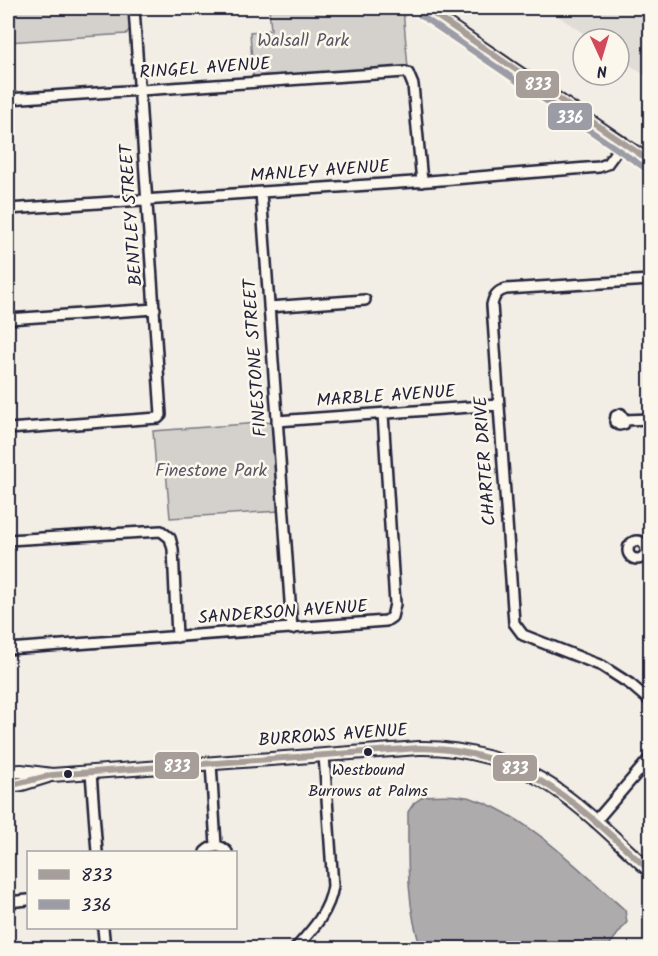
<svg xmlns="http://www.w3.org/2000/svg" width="658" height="956" font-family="Kalam,sans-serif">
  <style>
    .built { fill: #e0dcd6 }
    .green { fill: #d4d1cc; stroke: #7b7a84; stroke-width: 1.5 }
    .water { fill: #aeabad; stroke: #76747f; stroke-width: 1.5 }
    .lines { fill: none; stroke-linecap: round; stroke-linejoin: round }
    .street-casing { stroke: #22223b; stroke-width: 14 }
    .secondary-casing { stroke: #22223b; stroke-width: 16 }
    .street { stroke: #fbf7ec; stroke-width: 9 }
    .secondary { stroke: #fbf7ec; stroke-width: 12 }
    .bus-1-casing { stroke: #fbf7ec; stroke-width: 10 }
    .bus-2-casing { stroke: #fbf7ec; stroke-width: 10 }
    .bus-1 { stroke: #a79e99; stroke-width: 6 }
    .bus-2 { stroke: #9c9ca7; stroke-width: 6 }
    .bus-dot { fill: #22223b; stroke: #fbf7ec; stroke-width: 2 }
    .labels { text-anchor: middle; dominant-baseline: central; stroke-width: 5; stroke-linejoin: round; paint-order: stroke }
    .bus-label { font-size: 16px; fill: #22223b; stroke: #fbf7ec }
    .park-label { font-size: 18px; fill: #575766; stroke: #fbf7ec }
    .street-label { font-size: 18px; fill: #22223b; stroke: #fbf7ec }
    .line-badge { stroke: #fbf7ec; stroke-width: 2 }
    .badge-label { font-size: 16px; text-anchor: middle; font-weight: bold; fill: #fff }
  </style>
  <rect width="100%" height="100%" fill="#f2eee5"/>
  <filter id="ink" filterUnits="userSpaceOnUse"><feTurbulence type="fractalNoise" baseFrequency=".0167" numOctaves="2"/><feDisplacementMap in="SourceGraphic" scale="12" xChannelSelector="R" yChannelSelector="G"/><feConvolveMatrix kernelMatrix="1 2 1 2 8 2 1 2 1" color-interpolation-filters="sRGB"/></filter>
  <g filter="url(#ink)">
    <path class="built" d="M 546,8 L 650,8 L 650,79 L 619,57 L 619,39 L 592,39 Z"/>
    <path class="green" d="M 8,8 L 129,8 L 130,29 L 126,34 L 8,42 Z
      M 269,8 L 400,8 L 403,10 L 408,68 L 253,76 L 250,32 L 271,30 Z
      M 273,422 L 280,511 L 170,518 L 166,470 L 156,470 L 153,431 Z"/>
    <path class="water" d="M 424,796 C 439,795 460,794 474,799 C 530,817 581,872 625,910 L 627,922 L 607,948 L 421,948 C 406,905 408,858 408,812 L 414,803 Z"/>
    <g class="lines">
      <defs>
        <path id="street" d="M 425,8 L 650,161
          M 8,99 L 405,72 L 408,73 L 413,85 L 422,182
          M 261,192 L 292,629
          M 8,209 L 429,181 L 599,167 L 607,164 L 623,142
          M 650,280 L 506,289 C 497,291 494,296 492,305 L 514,623 L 523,635 L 602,666 L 630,684 L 650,701
          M 269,307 L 365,300
          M 8,319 L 155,309
          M 625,420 L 621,414 L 616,416 L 615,422 L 619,425 L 624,424 L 625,420 L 650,419
          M 277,421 L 498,405
          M 8,429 L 158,418 L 161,415 L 134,8
          M 8,540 L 161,531 L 170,538 L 173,549 L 177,637
          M628 550a9 9 0 1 1 18 0a9 9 0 1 1-18 0Z
          M 8,649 L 386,621 L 392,617 L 395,604 L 383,414
          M 211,763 L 216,846
          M 91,773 L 97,852
          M 595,822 L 650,758
          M 205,852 C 212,845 220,844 227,852
          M 8,902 L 28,900
          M 103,928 L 105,948
          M 296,948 C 313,929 329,912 333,886 L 324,755"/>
        <path id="secondary" d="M 8,772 L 21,771 L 52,775 L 419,748 C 465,747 514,761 553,787 C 588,811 619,843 650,871
          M 8,786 L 22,784 L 48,776"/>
      </defs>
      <use href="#street" class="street-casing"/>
      <use href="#secondary" class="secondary-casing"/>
      <use href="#street" class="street"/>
      <use href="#secondary" class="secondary"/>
      <defs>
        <path id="bus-1" d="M 425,8 L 650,161
          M 8,786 L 52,775 L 419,748 C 526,750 576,803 650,871"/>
        <path id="bus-2" d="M 420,15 L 645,168"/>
      </defs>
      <use href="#bus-1" class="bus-1-casing"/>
      <use href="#bus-2" class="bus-2-casing"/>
      <use href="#bus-1" class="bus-1"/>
      <use href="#bus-2" class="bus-2"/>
    </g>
  </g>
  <g class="bus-dot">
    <circle cx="368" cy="752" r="5"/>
    <circle cx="68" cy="774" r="5"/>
  </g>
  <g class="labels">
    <g class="bus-label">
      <text x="368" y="770">Westbound<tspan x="368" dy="21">Burrows at Palms</tspan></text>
    </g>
    <g class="park-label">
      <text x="303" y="41">Walsall Park</text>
      <text x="211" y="471">Finestone Park</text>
    </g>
    <g class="street-label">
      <text transform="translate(205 69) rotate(-4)">RINGEL AVENUE</text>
      <text transform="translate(320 172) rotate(-4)">MANLEY AVENUE</text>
      <text transform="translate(132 215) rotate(-94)">BENTLEY STREET</text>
      <text transform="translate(256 358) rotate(-94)">FINESTONE STREET</text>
      <text transform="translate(386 397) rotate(-4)">MARBLE AVENUE</text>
      <text transform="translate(486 461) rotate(-94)">CHARTER DRIVE</text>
      <text transform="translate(283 613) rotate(-4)">SANDERSON AVENUE</text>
      <text transform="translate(333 736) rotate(-4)">BURROWS AVENUE</text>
    </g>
  </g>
  <g class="line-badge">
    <rect x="515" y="70" width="45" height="29" rx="6" fill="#a79e99"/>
    <rect x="547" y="102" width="46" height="29" rx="6" fill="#9c9ca7"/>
    <rect x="154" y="751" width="46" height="29" rx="6" fill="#a79e99"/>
    <rect x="492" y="754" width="46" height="28" rx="6" fill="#a79e99"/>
  </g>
  <g class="badge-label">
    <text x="538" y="90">833</text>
    <text x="570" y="123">336</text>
    <text x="177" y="772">833</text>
    <text x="515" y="774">833</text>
  </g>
  <rect width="658" height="956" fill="none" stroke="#fbf7ec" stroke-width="30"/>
  <rect x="15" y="15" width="628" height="926" fill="none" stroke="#22223b" stroke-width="2" filter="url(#ink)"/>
  <rect x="27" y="851" width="210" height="78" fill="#fbf7ec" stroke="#a4a2a5" stroke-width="1.5"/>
  <rect x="39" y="870" width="30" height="9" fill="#a79e99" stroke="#a4a2a5" stroke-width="1.5"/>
  <text x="81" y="881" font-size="18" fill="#22223b">833</text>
  <rect x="39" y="900" width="30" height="9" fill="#9c9ca7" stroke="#a4a2a5" stroke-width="1.5"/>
  <text x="81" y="911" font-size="18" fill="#22223b">336</text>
  <g transform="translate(601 57) rotate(176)"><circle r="28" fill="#fbf7ec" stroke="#a4a2a5" stroke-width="1.5"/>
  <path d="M0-4.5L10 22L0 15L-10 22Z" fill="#d1495b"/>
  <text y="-9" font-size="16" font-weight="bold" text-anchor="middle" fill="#22223b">N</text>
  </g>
</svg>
